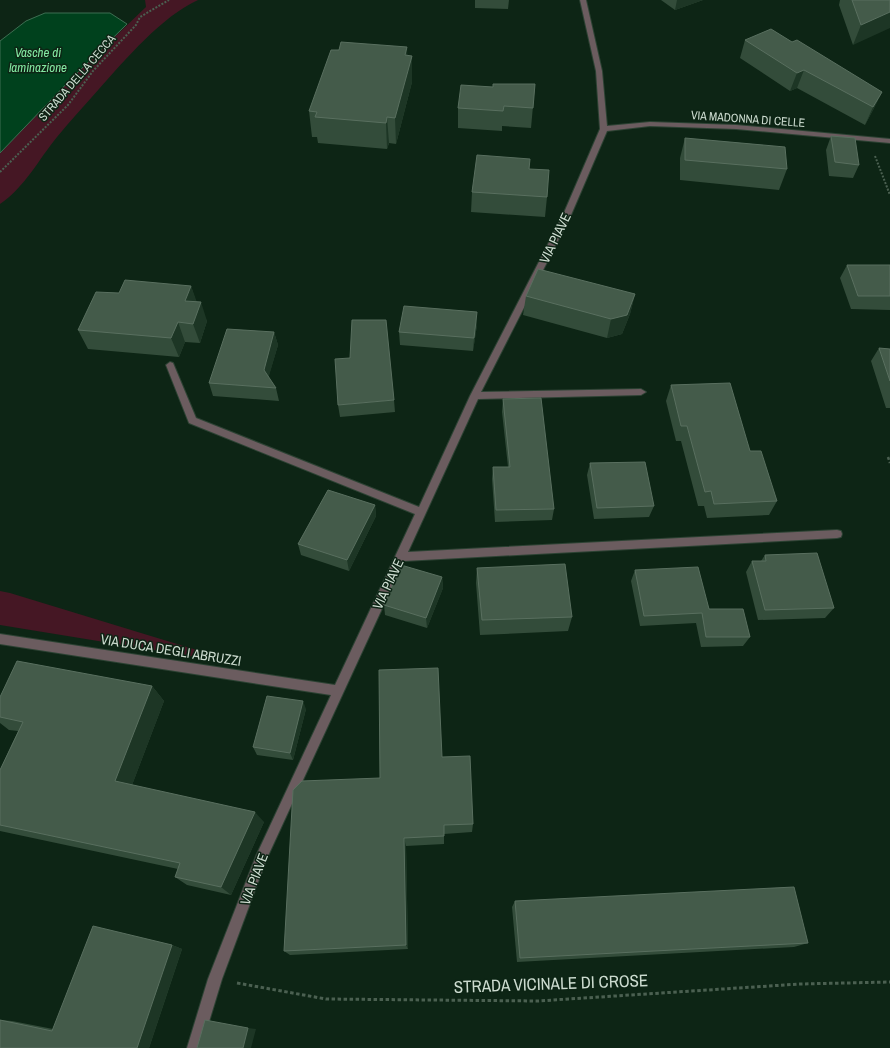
<svg xmlns="http://www.w3.org/2000/svg" width="890" height="1048" font-family="'Archivo Narrow',sans-serif">
  <style>
    .green { fill: #451724 }
    .water { fill: #00411d; stroke: #3d6f52 }
    .lines { fill: none; stroke-linecap: round; stroke-linejoin: round }
    .minor-casing { stroke: #2c4233; stroke-width: 2 }
    .path-far2 { stroke: #4b6051; stroke-width: 2; stroke-dasharray: 2 1.5; stroke-linecap: butt }
    .path-far1 { stroke: #4b6051; stroke-width: 2.5; stroke-dasharray: 3 2; stroke-linecap: butt }
    .path { stroke: #4b6051; stroke-width: 3; stroke-dasharray: 3.5 2.5; stroke-linecap: butt }
    .minor { fill: #6b5c5f; fill-rule: evenodd }
    .wall { fill: #334c3a }
    .shaded-wall { fill: #1d3625 }
    .building { fill: #445b4a; stroke: #596f5f }
    .labels { text-anchor: middle; dominant-baseline: central; stroke-width: 3; stroke-linejoin: round; paint-order: stroke }
    .far-street-label { font-size: 12px; fill: #ccdbcf; stroke: #0d2515 }
    .far-water-label { font-size: 13px; font-style: italic; fill: #83e9a2; stroke: #0d2515 }
    .street-label { font-size: 14px; fill: #ccdbcf; stroke: #0d2515 }
    .near-street-label { font-size: 17px; fill: #ccdbcf; stroke: #0d2515 }
  </style>
  <rect width="100%" height="100%" fill="#0d2515"/>
  <path class="green" d="M 145,0 L 198,0 C 161,17 126,59 99,89 C 85,105 70,121 57,137 C 39,159 25,187 0,204 L 0,153 L 72,78 L 146,7 Z
    M 0,591 L 10,593 L 200,651 L 196,657 L 0,625 Z"/>
  <path class="water" d="M 45,13 L 110,13 L 127,24 L 72,78 L 0,153 L 0,41 L 26,21 Z"/>
  <g class="lines">
    <defs>
      <path id="minor" d="M 580,0 L 586,0 L 602,71 L 607,126 L 650,122 L 736,125 L 890,139 L 890,143 L 736,129 L 650,126 L 607,131 L 571,215 L 481,392 L 641,389 L 646,392 L 641,395 L 478,399 L 408,552 L 837,530 L 841,531 L 842,534 L 841,537 L 837,538 L 404,561 L 267,858 L 222,979 L 201,1048 L 187,1048 L 208,979 L 256,856 L 331,695 L 0,644 L 0,634 L 335,685 L 415,514 L 189,423 L 166,365 L 170,362 L 173,363 L 196,418 L 419,507 L 470,396 L 563,215 L 600,129 L 596,71 Z"/>
    </defs>
    <use href="#minor" class="minor-casing"/>
    <path class="path-far2" d="M 875,156 L 890,195
      M 0,172 L 68,105 L 93,71 L 136,25 L 140,17 L 169,0"/>
    <path class="path-far1" d="M 888,457 L 890,463"/>
    <path class="path" d="M 237,983 L 326,999 L 538,1001 L 800,984 L 890,982"/>
    <use href="#minor" class="minor"/>
  </g>
  <path class="wall" d="M 475,0 L 509,0 L 508,9 L 475,8 Z
    M 661,0 L 703,0 L 675,10 Z
    M 840,0 L 890,0 L 853,45 L 839,5 Z
    M 745,40 L 792,42 L 882,92 L 873,110 L 865,125 L 797,88 L 790,91 L 740,58 Z
    M 407,56 L 412,56 L 412,82 L 396,144 L 389,143 L 387,149 L 318,143 L 317,137 L 312,137 L 309,111 Z
    M 535,84 L 531,128 L 502,126 L 502,131 L 458,128 L 458,108 L 493,87 Z
    M 831,136 L 859,165 L 853,178 L 829,176 L 826,150 Z
    M 685,138 L 787,169 L 779,190 L 680,180 L 680,158 Z
    M 529,169 L 547,197 L 545,217 L 471,212 L 472,192 Z
    M 847,265 L 890,265 L 890,310 L 851,309 L 840,278 Z
    M 191,286 L 196,302 L 207,321 L 200,343 L 185,342 L 179,357 L 88,349 L 78,330 L 119,293 Z
    M 635,294 L 630,314 L 622,334 L 607,338 L 523,315 L 526,296 Z
    M 477,325 L 473,351 L 400,345 L 399,332 Z
    M 274,332 L 278,345 L 268,378 L 276,388 L 279,401 L 213,396 L 209,383 Z
    M 879,348 L 890,349 L 890,408 L 886,408 L 871,361 Z
    M 671,385 L 750,451 L 777,501 L 769,515 L 707,518 L 704,506 L 698,506 L 681,441 L 676,441 L 666,401 Z
    M 503,399 L 554,509 L 552,520 L 495,522 L 492,479 L 493,467 L 508,467 L 502,412 Z
    M 394,400 L 395,412 L 340,417 L 338,405 Z
    M 590,463 L 654,506 L 649,517 L 594,519 L 587,475 Z
    M 375,505 L 376,516 L 349,571 L 301,555 L 298,544 Z
    M 765,555 L 834,608 L 825,618 L 758,620 L 746,572 L 752,561 L 761,561 Z
    M 477,568 L 572,617 L 568,631 L 480,635 L 476,583 Z
    M 635,570 L 709,609 L 750,637 L 743,646 L 701,647 L 696,623 L 640,626 L 631,581 Z
    M 442,577 L 443,588 L 427,628 L 385,615 L 384,605 Z
    M 152,686 L 164,701 L 132,785 L 264,822 L 231,895 L 187,885 L 175,877 L 178,869 L 0,831 L 0,770 L 18,731 L 9,730 L 0,723 L 0,697 Z
    M 306,709 L 293,760 L 257,755 L 253,747 Z
    M 442,757 L 473,824 L 472,832 L 444,834 L 444,844 L 406,846 L 408,949 L 290,955 L 284,951 L 380,778 Z
    M 515,901 L 808,943 L 794,947 L 517,962 L 512,907 Z
    M 172,945 L 182,949 L 149,1048 L 0,1048 L 0,1020 L 12,1021 L 53,1029 Z"/>
  <path class="shaded-wall" d="M 677,0 L 703,0 L 675,10 Z
    M 890,12 L 890,28 L 853,45 L 861,25 Z
    M 407,47 L 408,70 L 412,56 L 412,82 L 396,144 L 395,118 L 405,55 Z
    M 804,70 L 797,88 L 790,91 L 797,73 Z
    M 882,92 L 873,110 L 865,125 L 873,107 Z
    M 387,117 L 389,143 L 387,149 L 386,123 Z
    M 191,286 L 198,305 L 185,301 Z
    M 635,294 L 630,314 L 622,334 L 607,338 L 611,319 Z
    M 201,302 L 207,321 L 200,343 L 193,324 Z
    M 477,312 L 477,325 L 473,351 L 474,338 Z
    M 178,322 L 185,342 L 179,357 L 171,338 Z
    M 274,332 L 278,345 L 267,383 L 264,370 Z
    M 375,505 L 376,516 L 349,571 L 347,560 Z
    M 442,577 L 443,588 L 427,628 L 426,618 Z
    M 152,686 L 164,701 L 129,793 L 115,781 Z
    M 303,701 L 306,709 L 293,760 L 290,753 Z
    M 255,812 L 264,822 L 231,895 L 221,887 Z
    M 404,838 L 406,846 L 408,949 L 406,945 Z
    M 172,945 L 182,949 L 149,1048 L 137,1048 Z
    M 248,1028 L 256,1029 L 251,1048 L 243,1048 Z"/>
  <path class="building" d="M 852,0 L 890,0 L 890,12 L 861,25 Z
    M 771,29 L 792,42 L 797,40 L 882,92 L 873,107 L 804,70 L 797,73 L 745,40 Z
    M 341,42 L 407,47 L 405,55 L 412,56 L 395,118 L 387,117 L 386,123 L 315,117 L 317,112 L 309,111 L 331,50 L 339,50 Z
    M 493,84 L 535,84 L 533,108 L 504,106 L 503,111 L 458,108 L 461,85 L 493,87 Z
    M 831,136 L 855,138 L 859,165 L 835,162 Z
    M 685,138 L 785,147 L 787,169 L 685,160 Z
    M 477,155 L 530,159 L 529,169 L 549,170 L 547,197 L 472,192 Z
    M 847,265 L 890,265 L 890,296 L 858,296 Z
    M 538,269 L 635,294 L 627,315 L 611,319 L 526,296 Z
    M 125,280 L 191,286 L 185,301 L 201,302 L 193,324 L 178,322 L 171,338 L 78,330 L 96,292 L 119,293 Z
    M 404,306 L 477,312 L 474,338 L 399,332 Z
    M 352,320 L 386,320 L 394,400 L 338,405 L 335,359 L 350,358 Z
    M 227,329 L 274,332 L 264,370 L 276,388 L 209,383 Z
    M 879,348 L 890,349 L 890,381 Z
    M 730,383 L 750,451 L 761,451 L 777,501 L 714,504 L 711,491 L 705,492 L 687,426 L 681,426 L 671,385 Z
    M 541,398 L 554,509 L 496,510 L 493,467 L 510,467 L 503,399 Z
    M 645,462 L 654,506 L 597,508 L 590,463 Z
    M 328,490 L 375,505 L 347,560 L 298,544 Z
    M 817,553 L 834,608 L 765,610 L 752,561 L 766,561 L 765,555 Z
    M 565,564 L 572,617 L 482,620 L 477,568 Z
    M 401,565 L 442,577 L 426,618 L 384,605 Z
    M 698,567 L 709,609 L 743,609 L 750,637 L 706,637 L 702,613 L 644,616 L 635,570 Z
    M 17,661 L 152,686 L 115,781 L 255,812 L 221,887 L 175,877 L 180,863 L 0,825 L 0,770 L 23,722 L 0,717 L 0,697 Z
    M 438,668 L 442,757 L 470,756 L 473,824 L 444,825 L 444,836 L 404,838 L 406,945 L 284,951 L 293,790 L 302,781 L 380,778 L 379,670 Z
    M 267,696 L 303,701 L 290,753 L 253,747 Z
    M 794,887 L 808,943 L 520,958 L 515,901 Z
    M 93,926 L 172,945 L 137,1048 L 0,1048 L 0,1020 L 52,1031 Z
    M 205,1020 L 248,1028 L 243,1048 L 197,1048 Z"/>
  <g class="labels">
    <g class="far-street-label">
      <text transform="translate(77 78) rotate(-49)">STRADA DELLA CECCA</text>
      <text transform="translate(748 119) rotate(4)">VIA MADONNA DI CELLE</text>
    </g>
    <g class="far-water-label">
      <text x="38" y="52">Vasche di<tspan x="38" dy="15">laminazione</tspan></text>
    </g>
    <g class="street-label">
      <text transform="translate(555 238) rotate(-64)">VIA PIAVE</text>
      <text transform="translate(388 584) rotate(-65)">VIA PIAVE</text>
      <text transform="translate(171 650) rotate(9)">VIA DUCA DEGLI ABRUZZI</text>
      <text transform="translate(254 879) rotate(-69)">VIA PIAVE</text>
    </g>
    <g class="near-street-label">
      <text transform="translate(551 983) rotate(-2)">STRADA VICINALE DI CROSE</text>
    </g>
  </g>
</svg>
